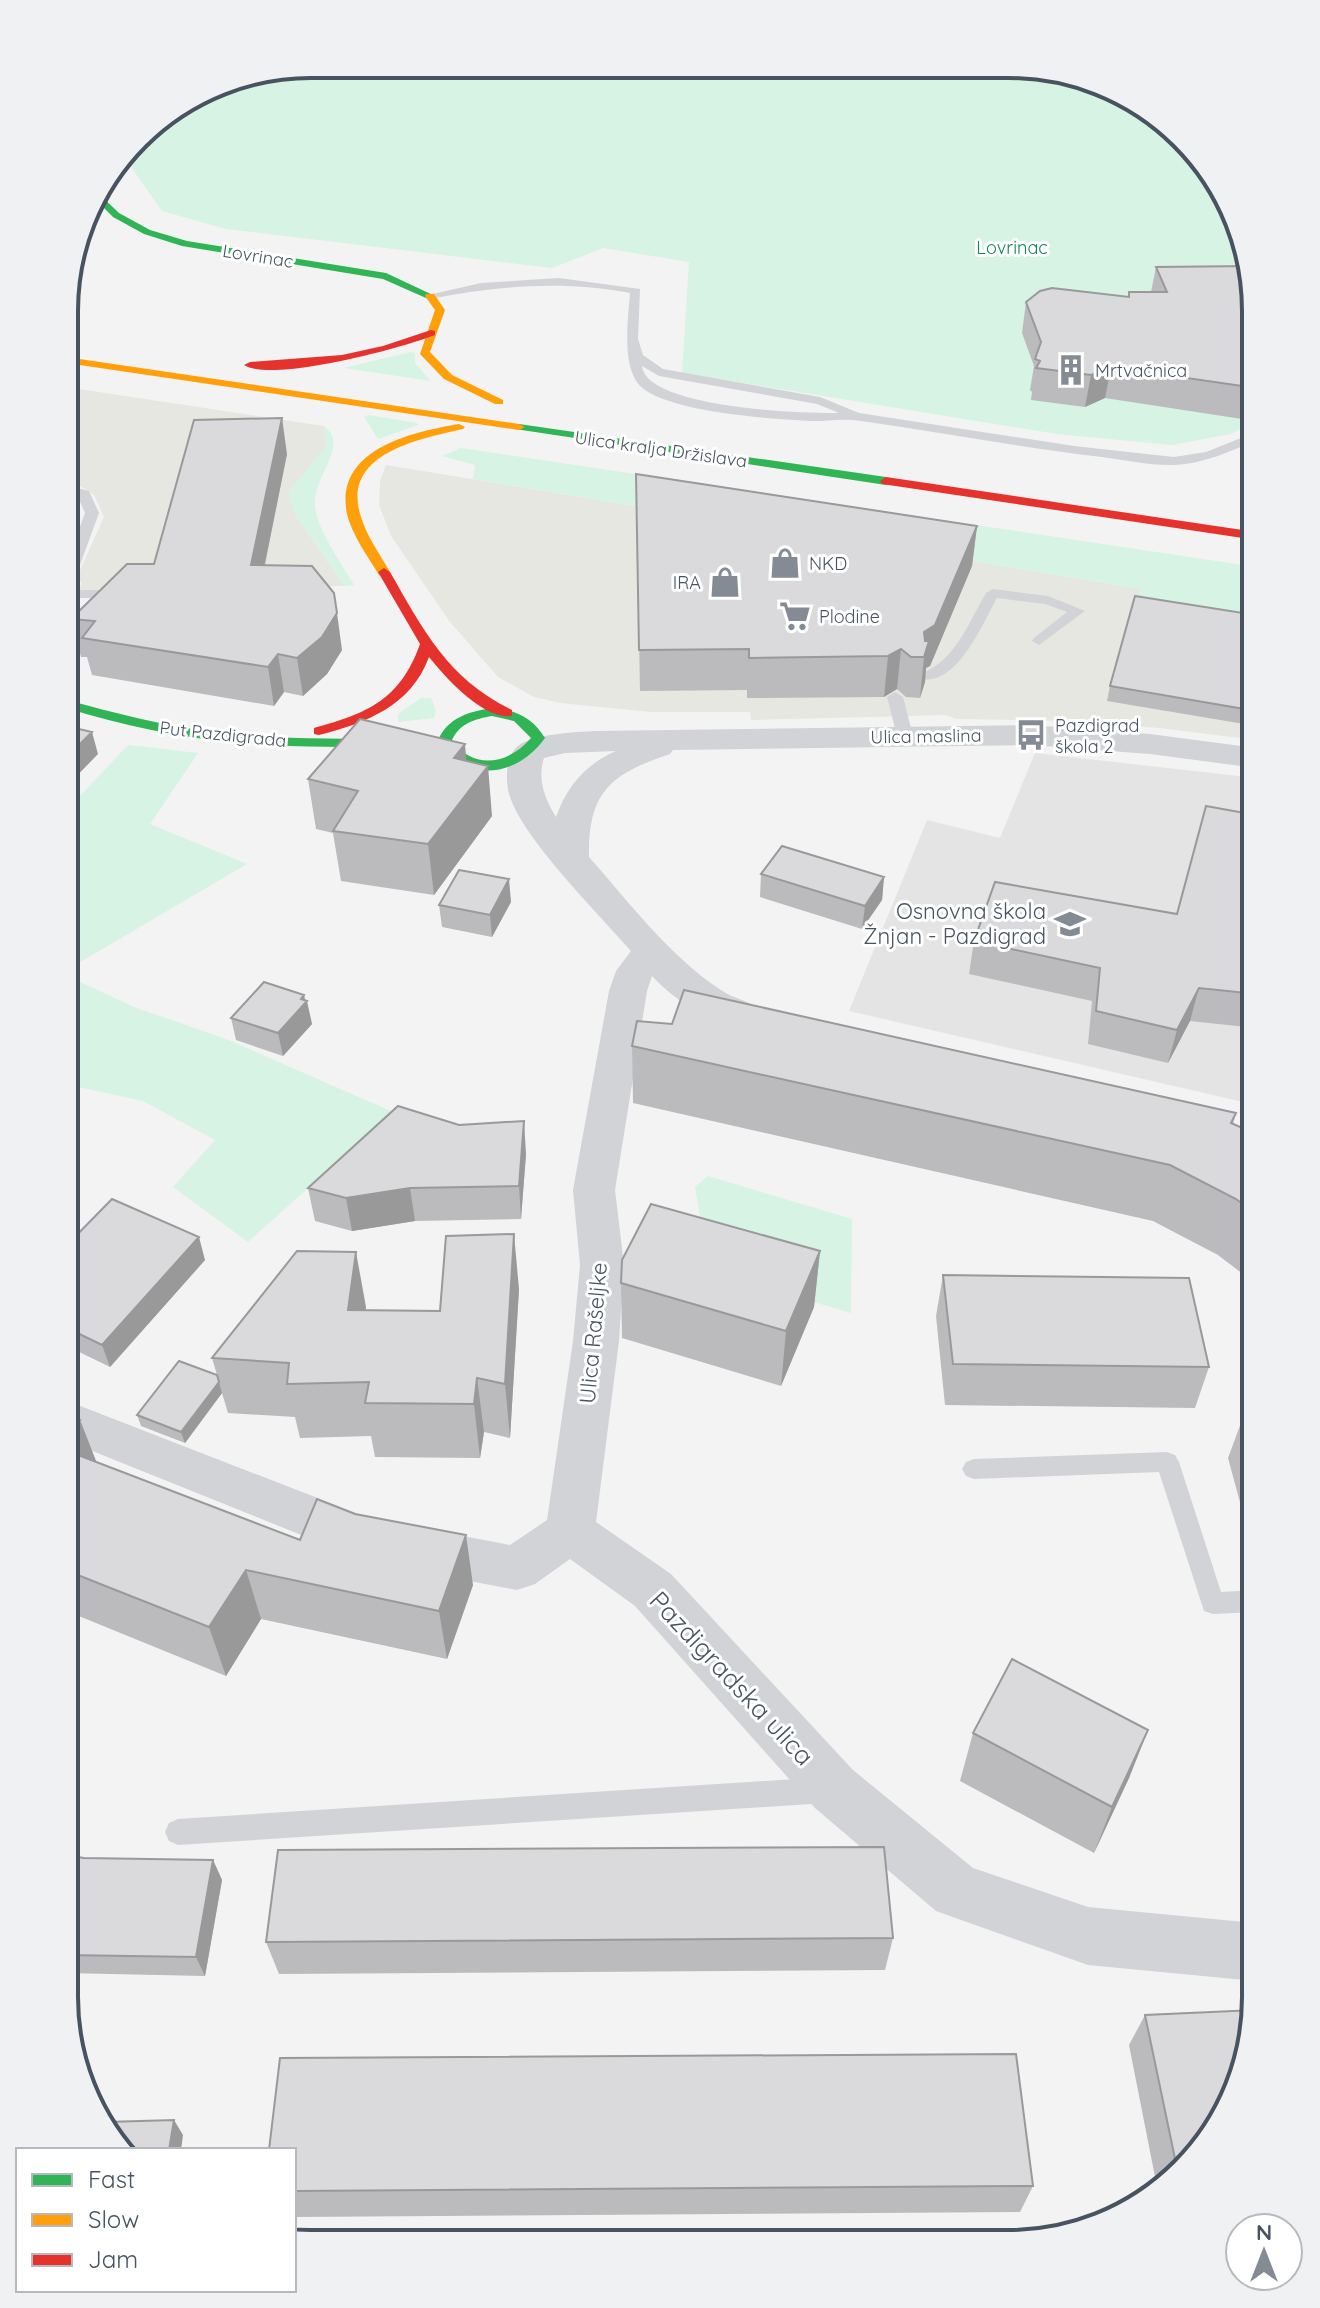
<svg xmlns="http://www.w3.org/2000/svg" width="1320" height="2308" font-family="Quicksand,sans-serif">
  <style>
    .commercial { fill: #e7e7e1 }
    .education { fill: #e4e4e5 }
    .green { fill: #d6f3e4 }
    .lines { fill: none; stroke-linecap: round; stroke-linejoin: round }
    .lane { fill: #d1d3d6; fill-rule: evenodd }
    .street { fill: #d1d3d6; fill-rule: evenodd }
    .fast { fill: #30b455; fill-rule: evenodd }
    .slow { fill: #ff9f0a; fill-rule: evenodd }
    .jam { fill: #e5322d; fill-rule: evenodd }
    .wall { fill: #bbbbbd }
    .shaded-wall { fill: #99999a }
    .building { fill: #dadadc; stroke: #99999a; stroke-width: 2 }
    .labels { text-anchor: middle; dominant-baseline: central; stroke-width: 6; stroke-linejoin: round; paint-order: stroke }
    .far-park-label { font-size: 18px; fill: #108556; stroke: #fff }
    .far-street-label { font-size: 18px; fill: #485361; stroke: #fff }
    .far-poi-label { font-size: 18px; fill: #485361; stroke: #fff; text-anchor: start }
    .poi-label { font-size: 22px; fill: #485361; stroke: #fff; text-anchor: end }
    .street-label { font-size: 22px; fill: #485361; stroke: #fff }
    .near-street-label { font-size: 26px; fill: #485361; stroke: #fff }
    .rim { fill: none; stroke: #485361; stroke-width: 4 }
  </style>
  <rect width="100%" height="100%" fill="#f3f3f3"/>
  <path class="commercial" d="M 66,387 L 324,426 L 326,446 L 295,514 L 344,586 L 192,587 L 78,592 L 82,582 L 75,581 L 104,517 L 94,495 L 82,487 L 66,483 Z
    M 386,465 L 1141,589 L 1135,601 L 1256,623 L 1256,740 L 1159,728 L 1070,721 L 956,719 L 946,715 L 751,720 L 750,712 L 650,712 L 560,703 L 534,697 L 498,677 L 450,622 L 391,536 L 379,505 L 380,481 Z"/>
  <path class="education" d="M 1035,753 L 1256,778 L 1256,1105 L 849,1011 L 927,820 L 1000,838 Z"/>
  <path class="green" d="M 311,64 L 1057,69 L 1172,125 L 1243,231 L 1256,311 L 1256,420 L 1231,434 L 1172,445 L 1057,434 L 682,373 L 689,262 L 603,248 L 552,268 L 226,229 L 162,211 L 124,157 L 148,126 L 217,83 Z
    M 411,352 L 415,353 L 415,363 L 431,381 L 344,368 Z
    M 368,415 L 417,423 L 418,425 L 378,439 L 364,417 Z
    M 324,426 C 349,445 317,471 315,500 C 312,523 342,564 354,585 L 344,586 L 295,514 L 288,492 L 326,446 Z
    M 461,448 L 1256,567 L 1256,623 L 1135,601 L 1140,589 L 473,479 L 475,465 L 442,456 Z
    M 421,698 L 431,698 L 436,710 L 434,718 L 398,722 L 398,714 Z
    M 128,745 L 198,753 L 150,824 L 247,864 L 65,971 L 65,812 Z
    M 65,975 L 134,1007 L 226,1039 L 393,1112 L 248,1242 L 173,1187 L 215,1140 L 143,1101 L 65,1084 Z
    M 708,1176 L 852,1219 L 851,1313 L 709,1271 L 695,1187 Z"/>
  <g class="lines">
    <path class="lane" d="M 559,278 L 640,289 L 638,339 L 643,355 L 663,369 L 820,397 L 859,413 L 1074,446 L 1174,457 L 1206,452 L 1256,432 L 1256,441 C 1230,451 1203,464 1175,465 C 1151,466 1125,460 1102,457 C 1021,448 941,432 861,421 C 845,418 828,421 812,421 C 771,419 679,413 645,390 C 620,373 628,321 630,293 C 563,280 497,286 430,299 L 424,296 L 481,283 ZM 642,366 L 659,376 L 817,404 L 839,413 C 805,414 646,408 642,366 Z
      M 66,485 L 89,491 L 99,513 L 73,584 L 66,588 L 66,565 L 85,513 L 78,497 L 66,493 Z
      M 993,589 L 1048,596 L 1085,611 L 1039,645 L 1032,641 L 1034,638 L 1067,612 L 1045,604 L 997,598 C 983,623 958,685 922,679 L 922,673 C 955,661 969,622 986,593 Z
      M 66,590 L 124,590 L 131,594 L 124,598 L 66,598 Z
      M 895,692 L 903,697 L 913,736 L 911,739 L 905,741 L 897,736 L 887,697 Z
      M 1167,1452 L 1175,1455 L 1179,1462 L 1221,1592 L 1256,1590 L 1256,1612 L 1213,1614 L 1204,1611 L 1159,1472 L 974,1479 L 966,1476 L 962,1469 L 966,1462 L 974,1459 Z
      M 826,1777 L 835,1781 L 839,1790 L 835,1799 L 826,1803 L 178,1845 L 169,1841 L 165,1832 L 169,1823 L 178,1819 Z"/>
    <path class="street" d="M 1031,725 L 1150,734 L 1256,748 L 1256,768 L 1150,754 L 1031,745 L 673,750 L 670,754 C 610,774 588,792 589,857 C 630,903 669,956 721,990 C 736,1001 757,1001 768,1018 L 762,1027 C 729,1037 674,1001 652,976 L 647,991 L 615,1190 L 624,1265 L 619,1341 L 596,1522 L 671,1574 L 853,1770 L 973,1868 L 1088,1907 L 1255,1923 L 1255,1981 L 1088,1965 L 936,1911 L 815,1808 L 635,1606 L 570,1559 L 535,1584 L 517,1590 L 366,1561 L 65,1440 L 65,1400 L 369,1518 L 510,1545 L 547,1520 L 573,1341 L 580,1265 L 573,1190 L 609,991 L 616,971 L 631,951 C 598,913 525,841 510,797 C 505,783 505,756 518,746 C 532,734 576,732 595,731 ZM 616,751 C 586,764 567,786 556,817 C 545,799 537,779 544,758 L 565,753 Z"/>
    <path class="fast" d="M 97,192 L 119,213 L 150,230 L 187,241 L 386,273 L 435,296 L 426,298 L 383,279 L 182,246 L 144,234 L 113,217 L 93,197 Z
      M 519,424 L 886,477 L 892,481 L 886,485 L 515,429 L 513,427 Z
      M 66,700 C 116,713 164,726 215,732 C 277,740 338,738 399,740 L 406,744 L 399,748 C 346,746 293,748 240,743 C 180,738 122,725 66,708 Z
      M 492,708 C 516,710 532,717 545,738 C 516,778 466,784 438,740 C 449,717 468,712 492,708 ZM 492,716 L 514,721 L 531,738 C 509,764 473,771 452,740 C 460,723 475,719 492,716 Z"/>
    <path class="slow" d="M 426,294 L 434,294 L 445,310 L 430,352 L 452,375 L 503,400 L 503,404 L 495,404 L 444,379 L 420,354 L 435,310 L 425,296 Z
      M 66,357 L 519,424 L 525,427 L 519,430 L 66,363 Z
      M 459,424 L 465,427 L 463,429 C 420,439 340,453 361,517 C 367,537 380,554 390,572 L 379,575 C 368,557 352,535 347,514 C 334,449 412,432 459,424 Z"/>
    <path class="jam" d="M 431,330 L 435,331 L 435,335 C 402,348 272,383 244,365 L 250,362 L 342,355 L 383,346 Z
      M 886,477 L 1256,532 L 1256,540 L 882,484 L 880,481 Z
      M 384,568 L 390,572 C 424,631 448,679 512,710 L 512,716 C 483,720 445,677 429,657 C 411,706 366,723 319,735 L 314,734 L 314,728 C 368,713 400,700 420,644 L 378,572 Z"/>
  </g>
  <path class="wall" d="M 1156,267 L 1256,311 L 1256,416 L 1242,419 L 1105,398 L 1085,407 L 1031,400 L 1032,392 L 1030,390 L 1034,366 L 1022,333 L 1026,302 L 1128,297 L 1129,292 L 1151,292 Z
    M 287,454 L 265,565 L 342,650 L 327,674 L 303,696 L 284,692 L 274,706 L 92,675 L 87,657 L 81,657 L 71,619 L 154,564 Z
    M 636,474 L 977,526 L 972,566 L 930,666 L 926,668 L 925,682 L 920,698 L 906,697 L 897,689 L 884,697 L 747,698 L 747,690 L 640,691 Z
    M 1256,615 L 1256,726 L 1107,701 L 1110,686 Z
    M 467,761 L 492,816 L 434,895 L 341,881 L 333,833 L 316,829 L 308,779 Z
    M 1256,815 L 1256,1028 L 1190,1021 L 1168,1063 L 1088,1044 L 1092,1001 L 969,974 L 974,941 L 1177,914 Z
    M 761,874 L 884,877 L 882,900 L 862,929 L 760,897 Z
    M 511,902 L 492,937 L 442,927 L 439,905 Z
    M 304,995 L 312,1024 L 283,1056 L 236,1040 L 231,1018 Z
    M 632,1046 L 1236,1113 L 1233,1124 L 1256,1134 L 1256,1284 L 1218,1255 L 1153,1221 L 633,1103 Z
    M 526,1154 L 521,1219 L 415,1221 L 352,1231 L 315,1221 L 308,1188 Z
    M 65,1247 L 205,1260 L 110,1367 L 65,1345 Z
    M 820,1251 L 814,1307 L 781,1386 L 622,1338 L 621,1283 Z
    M 943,1275 L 1209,1367 L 1195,1408 L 945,1405 L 936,1316 Z
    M 519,1289 L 510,1438 L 484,1432 L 480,1458 L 375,1457 L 371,1436 L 300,1438 L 295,1417 L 228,1413 L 222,1393 L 185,1443 L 141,1426 L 137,1415 L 217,1375 L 212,1358 L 366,1307 L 365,1310 L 440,1311 Z
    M 1248,1404 L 1256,1404 L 1256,1539 L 1250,1539 L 1228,1458 Z
    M 65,1414 L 80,1420 L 96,1462 L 300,1540 L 473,1585 L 447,1659 L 261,1619 L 226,1676 L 64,1610 Z
    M 1148,1730 L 1129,1778 L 1094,1853 L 960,1781 L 973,1733 Z
    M 64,1855 L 84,1858 L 213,1860 L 222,1880 L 205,1976 L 64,1973 Z
    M 893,1938 L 885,1970 L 279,1974 L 266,1942 Z
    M 1145,2015 L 1205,2148 L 1158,2192 L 1129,2045 Z
    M 294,2150 L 1033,2186 L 1020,2212 L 294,2217 Z"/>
  <path class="shaded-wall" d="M 1111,367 L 1105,398 L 1085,407 L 1091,375 Z
    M 1256,385 L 1256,416 L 1242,419 L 1249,387 Z
    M 282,418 L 287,454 L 257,602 L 251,565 Z
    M 977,526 L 972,566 L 930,666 L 926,668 L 925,682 L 920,698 L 924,657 L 924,632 Z
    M 337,613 L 342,650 L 327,674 L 303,696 L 297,658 Z
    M 901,649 L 897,689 L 884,697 L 888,656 Z
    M 278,654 L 284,692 L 274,706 L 268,667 Z
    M 92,732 L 98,754 L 65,788 L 65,759 Z
    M 465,744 L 469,791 L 488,766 L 492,816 L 434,895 L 428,844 L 454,758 Z
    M 884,877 L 882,900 L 862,929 L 865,906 Z
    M 509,879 L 511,902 L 492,937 L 490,915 Z
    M 1199,988 L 1190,1021 L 1168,1063 L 1177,1030 Z
    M 304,995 L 305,1003 L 307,1001 L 312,1024 L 283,1056 L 278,1033 Z
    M 524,1121 L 526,1154 L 521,1219 L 519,1186 Z
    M 410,1188 L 415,1221 L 352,1231 L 346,1198 Z
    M 514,1234 L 519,1289 L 510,1438 L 505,1384 Z
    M 199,1237 L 205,1260 L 110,1367 L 102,1345 Z
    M 820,1251 L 814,1307 L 781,1386 L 786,1331 Z
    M 356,1252 L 366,1307 L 359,1365 L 348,1310 Z
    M 477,1378 L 484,1432 L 480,1458 L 474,1404 Z
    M 219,1382 L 222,1393 L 185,1443 L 181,1432 Z
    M 80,1420 L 100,1471 L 65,1465 L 65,1439 Z
    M 466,1535 L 473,1585 L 447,1659 L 439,1611 Z
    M 246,1570 L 261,1619 L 226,1676 L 209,1627 Z
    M 1148,1730 L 1129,1778 L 1094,1853 L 1112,1807 Z
    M 213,1860 L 222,1880 L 205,1976 L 196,1957 Z
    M 174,2120 L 183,2135 L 181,2150 L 169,2150 Z"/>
  <path class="building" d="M 1249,266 L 1256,311 L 1256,385 L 1249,387 L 1111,367 L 1091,375 L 1036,368 L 1040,361 L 1035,359 L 1041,342 L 1026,302 L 1040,291 L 1052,288 L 1129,297 L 1129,292 L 1167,292 L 1156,267 Z
    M 282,418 L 251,565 L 312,566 L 334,593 L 337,613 L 322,637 L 297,658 L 278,654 L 268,667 L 82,638 L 95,621 L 71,619 L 127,564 L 154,564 L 194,420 Z
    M 636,474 L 977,526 L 935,625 L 924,632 L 925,641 L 929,641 L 924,657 L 911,657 L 901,649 L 888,656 L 749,658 L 749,649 L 639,650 Z
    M 1135,596 L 1256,615 L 1256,711 L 1110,686 Z
    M 360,719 L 465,744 L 454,758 L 488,766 L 428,844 L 333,831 L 358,791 L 308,779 Z
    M 66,726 L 92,732 L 65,759 Z
    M 1206,806 L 1256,815 L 1256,994 L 1199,988 L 1177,1030 L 1096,1011 L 1100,968 L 974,941 L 995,882 L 1177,914 Z
    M 782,846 L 884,877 L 865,906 L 761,874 Z
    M 459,870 L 509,879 L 490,915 L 439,905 Z
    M 264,982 L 304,995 L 301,999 L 307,1001 L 278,1033 L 231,1018 Z
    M 684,990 L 1236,1113 L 1231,1123 L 1256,1134 L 1256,1214 L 1236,1199 L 1170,1165 L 632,1046 L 637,1021 L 672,1024 Z
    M 398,1106 L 459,1125 L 524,1121 L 519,1186 L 410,1188 L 346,1198 L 308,1188 Z
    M 112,1199 L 199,1237 L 102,1345 L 65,1327 L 65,1247 Z
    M 651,1204 L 820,1251 L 786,1331 L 621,1283 L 622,1260 Z
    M 514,1234 L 505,1384 L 477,1378 L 474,1404 L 365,1403 L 369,1382 L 287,1384 L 289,1363 L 212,1358 L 297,1251 L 356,1252 L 348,1310 L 440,1311 L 446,1236 Z
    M 943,1275 L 1189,1278 L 1209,1367 L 953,1364 Z
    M 179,1361 L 217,1375 L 219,1382 L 181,1432 L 137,1415 Z
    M 1248,1404 L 1256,1404 L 1256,1430 Z
    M 65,1414 L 80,1420 L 65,1439 Z
    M 65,1450 L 300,1540 L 317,1499 L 355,1514 L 466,1535 L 439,1611 L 246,1570 L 209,1627 L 65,1570 Z
    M 1012,1659 L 1148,1730 L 1112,1807 L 973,1733 Z
    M 884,1847 L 893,1938 L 266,1942 L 278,1850 Z
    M 64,1855 L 84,1858 L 213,1860 L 196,1957 L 64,1955 Z
    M 1255,2010 L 1237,2091 L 1205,2148 L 1178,2173 L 1145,2015 Z
    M 1016,2054 L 1033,2186 L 294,2191 L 294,2150 L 269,2150 L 280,2058 Z
    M 174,2120 L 169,2150 L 126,2150 L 107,2122 Z"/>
  <defs>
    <symbol id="building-bare" viewBox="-9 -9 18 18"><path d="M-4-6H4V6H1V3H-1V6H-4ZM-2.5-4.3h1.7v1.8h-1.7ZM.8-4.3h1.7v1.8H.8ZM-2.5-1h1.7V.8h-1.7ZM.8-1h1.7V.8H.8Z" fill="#848b94" stroke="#fff" stroke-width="2.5" paint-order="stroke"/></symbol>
    <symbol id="shop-bare" viewBox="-9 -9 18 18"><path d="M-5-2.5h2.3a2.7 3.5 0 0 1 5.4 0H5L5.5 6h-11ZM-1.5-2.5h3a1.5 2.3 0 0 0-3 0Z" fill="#848b94" stroke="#fff" stroke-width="2.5" paint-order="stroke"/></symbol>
    <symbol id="supermarket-bare" viewBox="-9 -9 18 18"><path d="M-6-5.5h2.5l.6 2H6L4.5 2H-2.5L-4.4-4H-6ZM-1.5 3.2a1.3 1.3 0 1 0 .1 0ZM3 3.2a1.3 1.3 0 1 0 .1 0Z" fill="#848b94" stroke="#fff" stroke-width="2.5" paint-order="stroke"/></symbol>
    <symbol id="bus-bare" viewBox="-9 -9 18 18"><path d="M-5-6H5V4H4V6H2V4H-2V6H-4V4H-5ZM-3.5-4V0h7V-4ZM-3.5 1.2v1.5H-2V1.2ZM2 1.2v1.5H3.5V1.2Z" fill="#848b94" stroke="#fff" stroke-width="2.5" paint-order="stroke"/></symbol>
    <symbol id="school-bare" viewBox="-9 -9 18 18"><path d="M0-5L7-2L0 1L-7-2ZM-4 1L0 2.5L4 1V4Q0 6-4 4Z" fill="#848b94" stroke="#fff" stroke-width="2.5" paint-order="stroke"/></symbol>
  </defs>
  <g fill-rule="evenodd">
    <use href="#building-bare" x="1049" y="348" width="44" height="44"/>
    <use href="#shop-bare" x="763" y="541" width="44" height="44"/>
    <use href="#shop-bare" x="703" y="560" width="44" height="44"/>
    <use href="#supermarket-bare" x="773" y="594" width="44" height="44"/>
    <use href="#bus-bare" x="1009" y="713" width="44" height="44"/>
    <use href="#school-bare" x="1048" y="902" width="44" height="44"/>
  </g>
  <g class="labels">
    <g class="far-park-label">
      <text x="1012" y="247">Lovrinac</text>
    </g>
    <g class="far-street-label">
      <text transform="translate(258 256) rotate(9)">Lovrinac</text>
      <text transform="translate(661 449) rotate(8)">Ulica kralja Držislava</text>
      <text transform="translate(223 734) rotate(6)">Put Pazdigrada</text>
      <text transform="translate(926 736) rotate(-1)">Ulica maslina</text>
    </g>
    <g class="far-poi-label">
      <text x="1095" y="370">Mrtvačnica</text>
      <text x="809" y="563">NKD</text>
      <text x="701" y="582" text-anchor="end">IRA</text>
      <text x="819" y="616">Plodine</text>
      <text x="1055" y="725">Pazdigrad<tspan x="1055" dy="21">škola 2</tspan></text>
    </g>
    <g class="poi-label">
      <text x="1046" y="911">Osnovna škola<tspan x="1046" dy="25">Žnjan - Pazdigrad</tspan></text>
    </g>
    <g class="street-label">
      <text transform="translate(593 1333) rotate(-85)">Ulica Rašeljke</text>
    </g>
    <g class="near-street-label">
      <text transform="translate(732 1678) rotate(47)">Pazdigradska ulica</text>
    </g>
  </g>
  <path d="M0 0H1320V2308H0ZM311 78H1009A233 233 0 0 1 1242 311V1997A233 233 0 0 1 1009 2230H311A233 233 0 0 1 78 1997V311A233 233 0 0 1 311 78Z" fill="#f0f1f2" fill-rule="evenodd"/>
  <path class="rim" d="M311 78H1009A233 233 0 0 1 1242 311V1997A233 233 0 0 1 1009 2230H311A233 233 0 0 1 78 1997V311A233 233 0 0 1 311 78Z"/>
  <rect x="16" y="2148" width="280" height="144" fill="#ffffff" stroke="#b6bac0" stroke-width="2"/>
  <rect x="32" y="2174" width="40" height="12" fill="#30b455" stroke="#b6bac0" stroke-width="2"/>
  <text x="88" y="2188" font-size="24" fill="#485361">Fast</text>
  <rect x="32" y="2214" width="40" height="12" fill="#ff9f0a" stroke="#b6bac0" stroke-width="2"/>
  <text x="88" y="2228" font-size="24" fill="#485361">Slow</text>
  <rect x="32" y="2254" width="40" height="12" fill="#e5322d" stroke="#b6bac0" stroke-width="2"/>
  <text x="88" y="2268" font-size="24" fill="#485361">Jam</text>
  <g transform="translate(1264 2252)"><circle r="38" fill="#ffffff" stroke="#b6bac0" stroke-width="2"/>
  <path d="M0-6L14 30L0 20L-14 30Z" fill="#848b94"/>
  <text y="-12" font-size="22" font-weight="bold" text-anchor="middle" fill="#485361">N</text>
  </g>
</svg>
